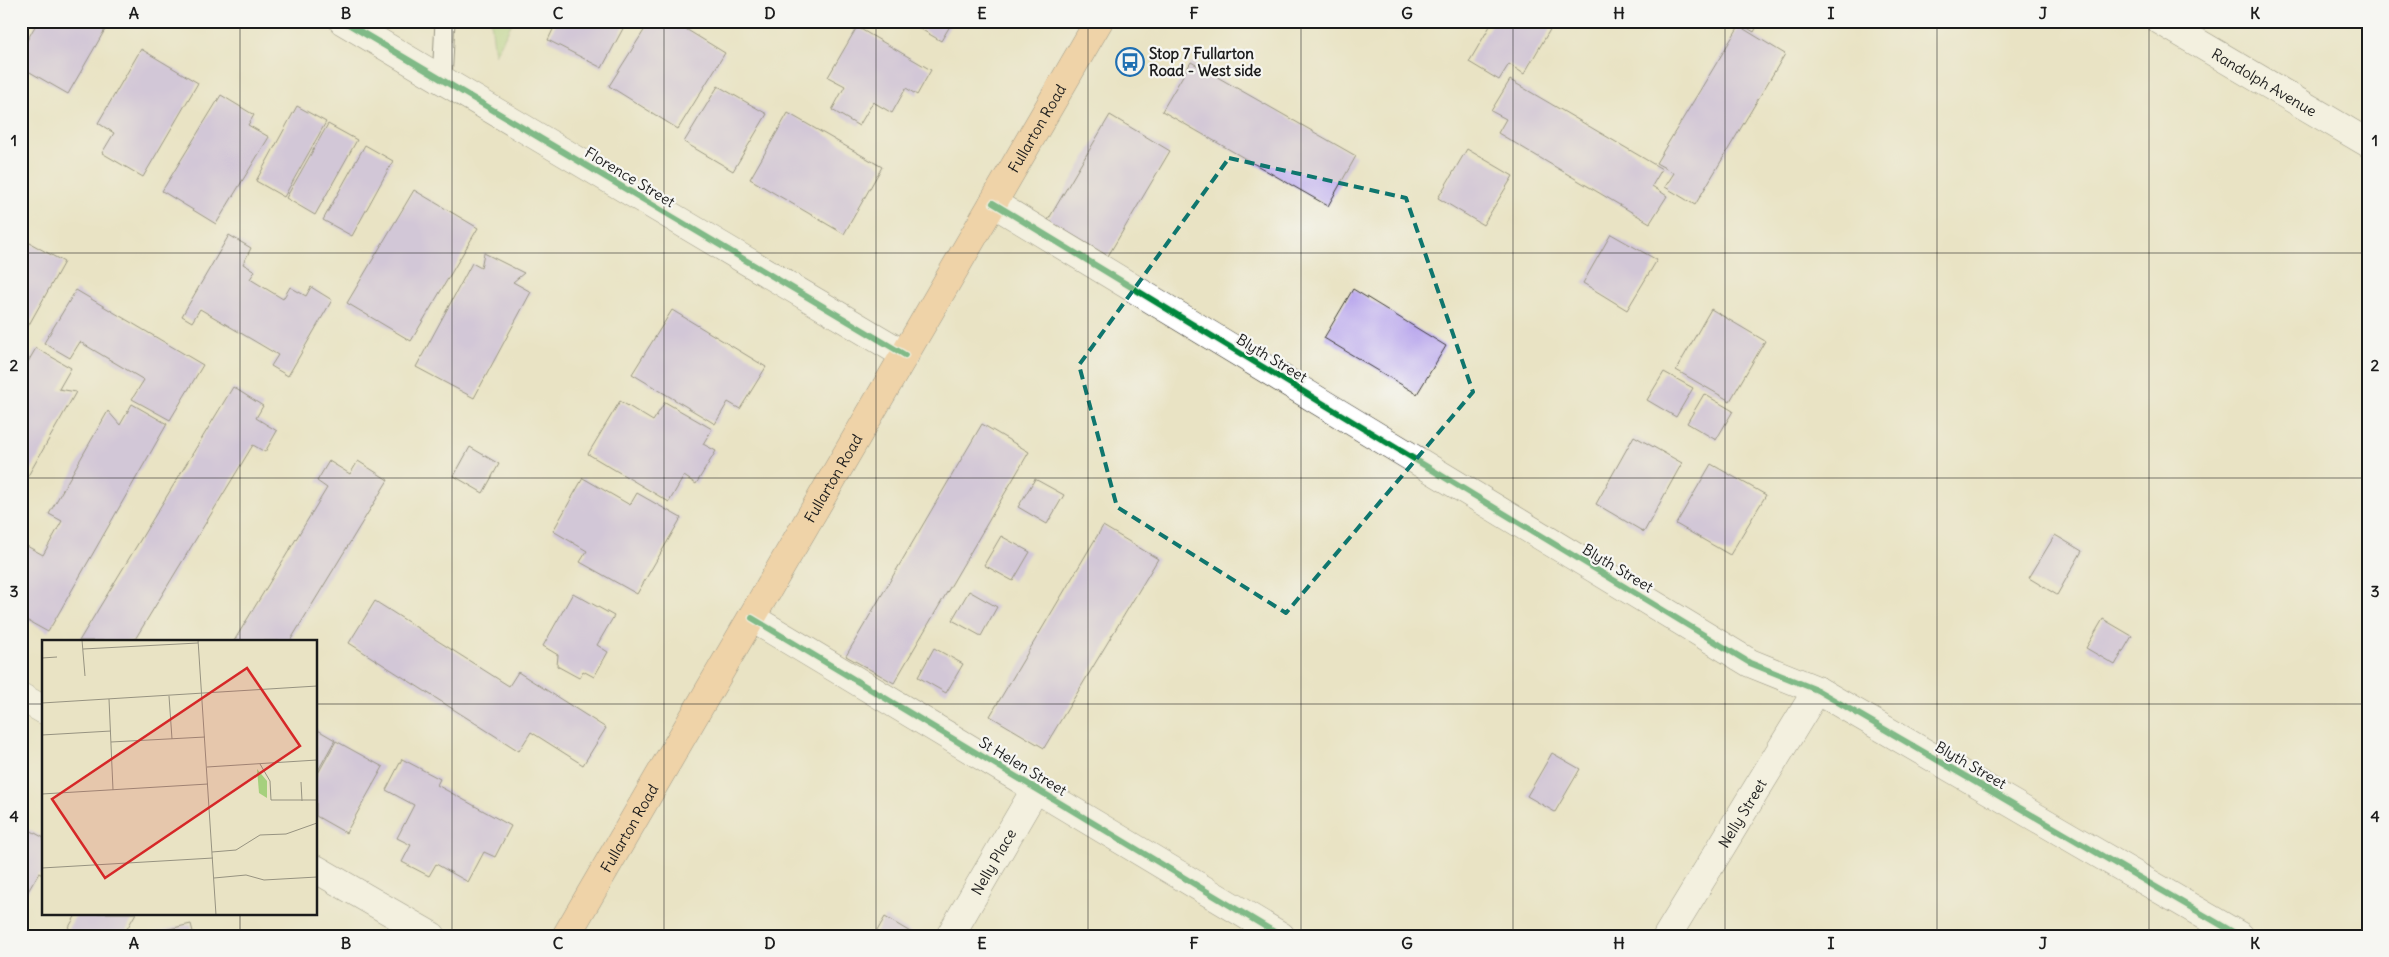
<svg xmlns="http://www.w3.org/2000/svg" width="2389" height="957" font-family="Delius,sans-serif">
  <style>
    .green { fill: #a5d07d; stroke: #60764c }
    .building { fill: #b7a4ed }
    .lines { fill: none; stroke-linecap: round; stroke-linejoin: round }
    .service-casing { stroke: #3b3a35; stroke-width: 21 }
    .minor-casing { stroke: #3b3a35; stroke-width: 29 }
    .primary-casing { stroke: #3b3a35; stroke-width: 29 }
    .service { stroke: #fff; stroke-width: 19 }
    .minor { stroke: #fff; stroke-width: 28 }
    .primary { stroke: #f6be86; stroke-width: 28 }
    .cycleway-casing { stroke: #f6f6f2; stroke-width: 9 }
    .cycleway { stroke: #00873e; stroke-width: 6 }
    .marked { fill: none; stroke: #0f766e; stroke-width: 4; stroke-dasharray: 10 6; stroke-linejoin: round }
    .grid { fill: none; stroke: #1c1c1c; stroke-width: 1; stroke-opacity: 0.55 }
    .labels { text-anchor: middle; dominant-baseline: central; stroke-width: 4.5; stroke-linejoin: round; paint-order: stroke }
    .poi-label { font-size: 15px; font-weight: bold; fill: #1c1c1c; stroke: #f6f6f2; text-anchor: start }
    .street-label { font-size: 15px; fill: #1c1c1c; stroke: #f6f6f2 }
    .inset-road { fill: none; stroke: #979381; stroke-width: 1 }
    .view { fill: #d62828; fill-opacity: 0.15; stroke: #d62828; stroke-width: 2.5 }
    .inset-edge { fill: none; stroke: #1c1c1c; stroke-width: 2.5 }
    .neatline { fill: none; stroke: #1c1c1c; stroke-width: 2 }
    .grid-label { font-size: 16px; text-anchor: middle; font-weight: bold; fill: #1c1c1c }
  </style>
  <rect width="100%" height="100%" fill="#f6f6f2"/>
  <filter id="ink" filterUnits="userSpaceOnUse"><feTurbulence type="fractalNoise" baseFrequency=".02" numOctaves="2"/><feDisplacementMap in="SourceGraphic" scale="10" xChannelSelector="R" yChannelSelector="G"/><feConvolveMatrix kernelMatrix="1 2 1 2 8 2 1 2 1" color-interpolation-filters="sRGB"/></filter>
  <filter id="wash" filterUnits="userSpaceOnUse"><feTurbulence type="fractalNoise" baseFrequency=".0096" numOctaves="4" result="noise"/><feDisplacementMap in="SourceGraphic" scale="20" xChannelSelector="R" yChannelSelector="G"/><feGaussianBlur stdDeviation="1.12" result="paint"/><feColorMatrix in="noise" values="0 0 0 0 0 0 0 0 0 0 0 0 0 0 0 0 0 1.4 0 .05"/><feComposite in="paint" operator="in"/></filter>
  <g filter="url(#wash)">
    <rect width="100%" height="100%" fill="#e9e3c4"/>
    <path class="green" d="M 491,21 L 513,21 L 495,55 Z"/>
    <g id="blocks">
      <path class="building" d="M 38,21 L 110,21 L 68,94 L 21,67 L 21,51 Z
        M 557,21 L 627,21 L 602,68 L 548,40 Z
        M 650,21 L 677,21 L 676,23 L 725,53 L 678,129 L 609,86 Z
        M 907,21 L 953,21 L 941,41 Z
        M 1493,21 L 1555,21 L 1524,74 L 1509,64 L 1499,80 L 1469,62 Z
        M 1736,21 L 1760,21 L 1754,32 Z
        M 1739,26 L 1785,54 L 1695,205 L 1665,187 L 1674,173 L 1656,163 Z
        M 857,27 L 931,70 L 917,95 L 906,88 L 892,113 L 873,102 L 859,126 L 832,110 L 845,86 L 828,77 Z
        M 141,49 L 198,83 L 143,177 L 102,153 L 114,133 L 98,123 Z
        M 1191,62 L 1356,156 L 1328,206 L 1162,111 Z
        M 1510,80 L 1662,169 L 1652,186 L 1667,196 L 1650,223 L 1498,133 L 1506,119 L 1491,111 Z
        M 718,86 L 767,114 L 733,171 L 684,142 Z
        M 221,95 L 254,115 L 248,125 L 269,137 L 216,224 L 162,191 Z
        M 297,106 L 326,122 L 284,197 L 256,181 Z
        M 788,113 L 882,167 L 844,234 L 750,179 Z
        M 1110,115 L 1170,151 L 1108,256 L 1048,220 Z
        M 328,124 L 357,140 L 315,215 L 286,198 Z
        M 365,145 L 393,161 L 352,236 L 323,220 Z
        M 1467,149 L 1513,176 L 1483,225 L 1438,198 Z
        M 414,190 L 478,228 L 411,341 L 347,303 Z
        M 1611,234 L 1657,260 L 1627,310 L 1583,283 Z
        M 229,235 L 251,248 L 243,264 L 255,271 L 250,279 L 283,299 L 290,287 L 306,296 L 311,287 L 332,300 L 288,376 L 271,366 L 278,355 L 200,309 L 192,322 L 182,316 Z
        M 21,238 L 64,262 L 21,339 Z
        M 484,253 L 524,273 L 513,282 L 531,292 L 474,398 L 416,367 L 472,263 L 481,268 Z
        M 1353,289 L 1446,346 L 1417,394 L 1324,338 Z
        M 76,290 L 203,365 L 170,420 L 132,399 L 144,380 L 80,342 L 70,358 L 44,343 Z
        M 1711,309 L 1765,341 L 1730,401 L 1676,370 Z
        M 672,310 L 766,367 L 740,409 L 728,402 L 715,424 L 632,374 Z
        M 36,348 L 71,368 L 59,389 L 76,392 L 21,488 L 21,374 Z
        M 1664,372 L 1693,388 L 1676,417 L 1647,400 Z
        M 233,387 L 263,406 L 256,418 L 277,431 L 265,452 L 253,445 L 134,641 L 79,641 Z
        M 1704,394 L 1733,411 L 1716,440 L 1687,423 Z
        M 620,401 L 653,421 L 665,402 L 712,429 L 703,444 L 716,451 L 696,484 L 684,476 L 669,502 L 588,454 Z
        M 132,404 L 167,424 L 48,632 L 21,617 L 21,551 L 25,545 L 43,555 L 62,521 L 49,514 L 108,411 L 120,425 Z
        M 982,424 L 1029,452 L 894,683 L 846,656 Z
        M 1634,436 L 1682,463 L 1644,532 L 1596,504 Z
        M 470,447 L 499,464 L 483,493 L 454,476 Z
        M 329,461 L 350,474 L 358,461 L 388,480 L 290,641 L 234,641 L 327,488 L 317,481 Z
        M 1711,464 L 1766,495 L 1730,555 L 1676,524 Z
        M 583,478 L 630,505 L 637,493 L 681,518 L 637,594 L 580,562 L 587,551 L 553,531 Z
        M 1035,479 L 1064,495 L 1047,524 L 1018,507 Z
        M 1103,526 L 1158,559 L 1044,748 L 990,716 Z
        M 2055,535 L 2082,551 L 2057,595 L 2029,578 Z
        M 1001,536 L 1030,552 L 1013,581 L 984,565 Z
        M 969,591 L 997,607 L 981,636 L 952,620 Z
        M 573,593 L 614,616 L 597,645 L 608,652 L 594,677 L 583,671 L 579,678 L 557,666 L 558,655 L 543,646 Z
        M 375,601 L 509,686 L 518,672 L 606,728 L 583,765 L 531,732 L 519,751 L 349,643 Z
        M 2103,619 L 2132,636 L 2115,665 L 2086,648 Z
        M 934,648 L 963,664 L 946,693 L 918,677 Z
        M 316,729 L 335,740 L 316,774 Z
        M 336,741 L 383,767 L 346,833 L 316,816 L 316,777 Z
        M 1552,753 L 1580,769 L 1555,812 L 1527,796 Z
        M 402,759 L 440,779 L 437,785 L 511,826 L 495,857 L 484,852 L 468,882 L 436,864 L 429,876 L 402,862 L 411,845 L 397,838 L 414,805 L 386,790 Z
        M 26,828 L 44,838 L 44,876 L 39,873 L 21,903 L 21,836 Z
        M 77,913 L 136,913 L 123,936 L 64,936 Z
        M 885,917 L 917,936 L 874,936 Z
        M 191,924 L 194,936 L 147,936 L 147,934 Z"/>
    </g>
  </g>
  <g filter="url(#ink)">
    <use href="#blocks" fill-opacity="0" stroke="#3b3a35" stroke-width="1"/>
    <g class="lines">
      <defs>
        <path id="service" d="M 442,81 L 445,21"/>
        <g id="minor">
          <path d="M 343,21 L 905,355"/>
          <path id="s1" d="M 2161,21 L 2368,143"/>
          <path d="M 993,203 L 1750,663 L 1817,690 L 2240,936"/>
          <path d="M 752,618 L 1281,936"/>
          <path d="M 21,697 L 44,710"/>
          <path d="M 316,869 L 432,936"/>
          <path id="s2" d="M 950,936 L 1036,788"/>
          <path id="s3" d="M 1667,936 L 1817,690"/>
        </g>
        <g id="primary">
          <path id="s4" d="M 566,936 L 1099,21"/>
        </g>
      </defs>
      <use href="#service" class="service-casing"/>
      <use href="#minor" class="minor-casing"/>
      <use href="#primary" class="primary-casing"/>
      <use href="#service" class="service"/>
      <use href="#minor" class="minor"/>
      <use href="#primary" class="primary"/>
      <defs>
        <path id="cycleway" d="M 343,21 L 905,355
          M 993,203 L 1750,663 L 1817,690 L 2240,936
          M 752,618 L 1281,936"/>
      </defs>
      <use href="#cycleway" class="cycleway-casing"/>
      <use href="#cycleway" class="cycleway"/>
    </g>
  </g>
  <path d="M0 0H2389V957H0ZM 1229,158 L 1406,198 L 1473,392 L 1286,613 L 1117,507 L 1079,365 Z" fill="#e9e3c4" fill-opacity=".55" fill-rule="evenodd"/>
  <path class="marked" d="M 1229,158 L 1406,198 L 1473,392 L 1286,613 L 1117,507 L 1079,365 Z"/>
  <path class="grid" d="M 240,21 L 240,641M 452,21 L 452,936M 664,21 L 664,936M 876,21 L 876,936M 1088,21 L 1088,936M 1301,21 L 1301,936M 1513,21 L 1513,936M 1725,21 L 1725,936M 1937,21 L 1937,936M 2149,21 L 2149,936M 21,253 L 2368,253M 21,478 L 2368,478M 21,704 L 44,704M 316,704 L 2368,704M 240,913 L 240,936"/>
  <defs>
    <symbol id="bus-ring" viewBox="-11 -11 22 22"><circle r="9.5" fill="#f6f6f2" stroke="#1f6fb2" stroke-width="1.5"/><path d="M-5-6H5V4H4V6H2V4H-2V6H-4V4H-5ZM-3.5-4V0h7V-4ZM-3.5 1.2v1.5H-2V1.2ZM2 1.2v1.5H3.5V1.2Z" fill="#1f6fb2"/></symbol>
  </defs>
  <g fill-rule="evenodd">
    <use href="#bus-ring" x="1114" y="46" width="32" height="32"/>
  </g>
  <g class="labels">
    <g class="poi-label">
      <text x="1149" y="53">Stop 7 Fullarton<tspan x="1149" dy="17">Road - West side</tspan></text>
    </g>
    <g class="street-label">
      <text stroke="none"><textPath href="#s1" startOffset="120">Randolph Avenue</textPath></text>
      <text stroke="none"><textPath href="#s4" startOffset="935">Fullarton Road</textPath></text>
      <text transform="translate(630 177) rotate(31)">Florence Street</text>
      <text transform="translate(1272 358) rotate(31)">Blyth Street</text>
      <text stroke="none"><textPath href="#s4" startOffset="530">Fullarton Road</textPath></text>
      <text transform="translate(1618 568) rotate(31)">Blyth Street</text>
      <text transform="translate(1971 765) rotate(30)">Blyth Street</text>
      <text transform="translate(1023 766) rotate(31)">St Helen Street</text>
      <text stroke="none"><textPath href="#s3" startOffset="144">Nelly Street</textPath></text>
      <text stroke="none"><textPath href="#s4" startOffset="125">Fullarton Road</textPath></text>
      <text stroke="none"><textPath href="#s2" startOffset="86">Nelly Place</textPath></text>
    </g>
  </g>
  <g transform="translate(42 640)">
    <rect width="275" height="275" fill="#e9e3c4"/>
    <path d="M 215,129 L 225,141 L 225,158 L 217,153 Z" fill="#a5d07d"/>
    <path class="inset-road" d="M 40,0 L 43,36M 156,0 L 174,275M 41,9 L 156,3M 0,18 L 15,17M 127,56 L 130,99M 67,59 L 71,150M 0,63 L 275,46M 0,95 L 69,91M 69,102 L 163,97M 218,124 L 228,141 L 229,160 L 274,160M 165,127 L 275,120M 259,142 L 260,161M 0,154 L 166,144M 170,212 L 194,210 L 218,195 L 244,194 L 275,183M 0,228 L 171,218M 172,238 L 204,235 L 222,240 L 275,237"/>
    <path class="view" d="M 205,28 L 258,106 L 63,238 L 10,159 Z"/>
    <rect width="275" height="275" class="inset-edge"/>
  </g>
  <rect width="2389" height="957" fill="none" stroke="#f6f6f2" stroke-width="55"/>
  <rect x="28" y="28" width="2334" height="902" class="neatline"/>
  <g class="grid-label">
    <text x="134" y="19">A</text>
    <text x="346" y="19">B</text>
    <text x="558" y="19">C</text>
    <text x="770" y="19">D</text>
    <text x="982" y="19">E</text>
    <text x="1194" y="19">F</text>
    <text x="1407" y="19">G</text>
    <text x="1619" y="19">H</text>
    <text x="1831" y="19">I</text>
    <text x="2043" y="19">J</text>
    <text x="2255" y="19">K</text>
    <text x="14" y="146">1</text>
    <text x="2375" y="146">1</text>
    <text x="14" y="371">2</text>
    <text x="2375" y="371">2</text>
    <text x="14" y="597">3</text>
    <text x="2375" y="597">3</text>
    <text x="14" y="822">4</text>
    <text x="2375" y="822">4</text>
    <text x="134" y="949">A</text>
    <text x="346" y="949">B</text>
    <text x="558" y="949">C</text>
    <text x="770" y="949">D</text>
    <text x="982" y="949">E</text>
    <text x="1194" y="949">F</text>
    <text x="1407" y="949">G</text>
    <text x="1619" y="949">H</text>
    <text x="1831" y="949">I</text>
    <text x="2043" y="949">J</text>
    <text x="2255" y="949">K</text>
  </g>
</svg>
